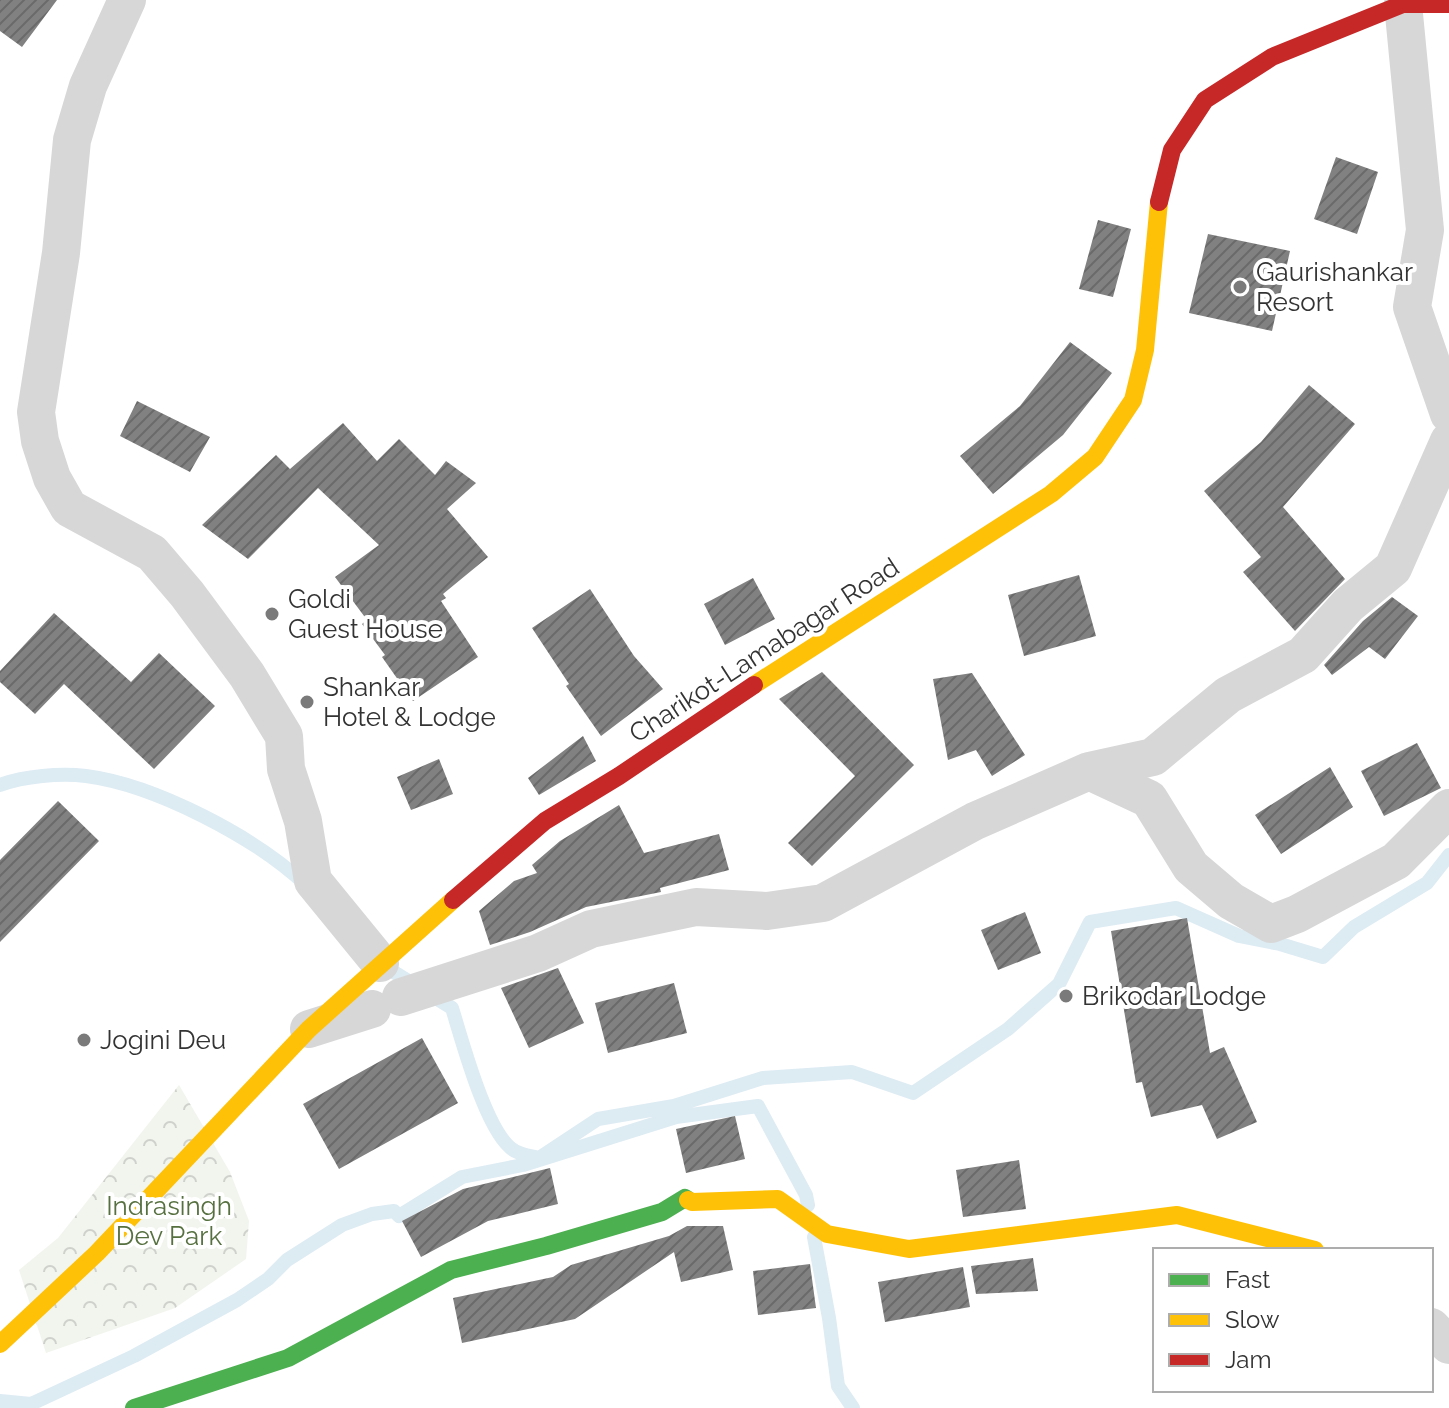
<svg xmlns="http://www.w3.org/2000/svg" width="1449" height="1408" font-family="Raleway,sans-serif">
  <style>
    .forest { fill: url(#forest-crowns) }
    .lines { fill: none; stroke-linecap: round; stroke-linejoin: round }
    .stream { stroke: #ddebf3; stroke-width: 14 }
    .building { fill: url(#building-hatch) }
    .street { stroke: #d7d7d7; stroke-width: 38 }
    .fast { stroke: #4caf50; stroke-width: 18 }
    .slow { stroke: #ffc107; stroke-width: 18 }
    .jam { stroke: #c62828; stroke-width: 18 }
    .poi-dot { fill: #7a7a7a; stroke: #fff; stroke-width: 3 }
    .labels { text-anchor: middle; dominant-baseline: central; stroke-width: 8; stroke-linejoin: round; paint-order: stroke }
    .poi-label { font-size: 26px; fill: #333; stroke: #fff; text-anchor: start }
    .street-label { font-size: 26px; fill: #333; stroke: #fff }
    .park-label { font-size: 26px; fill: #56703f; stroke: #fff }
  </style>
  <defs>
    <pattern id="forest-crowns" width="20" height="18" patternUnits="userSpaceOnUse" patternTransform="scale(2)"><rect width="20" height="18" fill="#f1f5ed"/><path d="M2 6a3 3 0 1 1 6 0M12 15a3 3 0 1 1 6 0" fill="none" stroke="#cfd2cc"/></pattern>
    <pattern id="building-hatch" width="6" height="6" patternUnits="userSpaceOnUse" patternTransform="scale(2)"><rect width="6" height="6" fill="#818181"/><path d="M-1 1l2-2M0 6l6-6M5 7l2-2" fill="none" stroke="#6a6a6a"/></pattern>
  </defs>
  <rect width="100%" height="100%" fill="#fff"/>
  <path class="forest" d="M 179,1085 L 230,1172 L 249,1221 L 246,1259 L 175,1308 L 46,1353 L 19,1270 L 58,1238 Z"/>
  <g class="lines">
    <path class="stream" d="M 0,785 C 24,776 60,773 86,776 C 155,785 255,837 306,885
      M 384,966 L 452,1008 C 462,1040 487,1136 515,1151 C 522,1155 532,1156 539,1158 L 598,1119 L 674,1106 L 763,1078 L 852,1072 L 913,1093 L 1008,1029 L 1059,984 L 1090,922 L 1176,908 L 1239,936 L 1280,944 L 1323,957 L 1354,927 L 1427,883 L 1449,855
      M 814,1237 L 829,1318 L 838,1386 L 853,1408
      M 0,1401 L 31,1404 L 134,1356 L 237,1300 L 268,1279 L 287,1260 L 342,1225 L 372,1214 L 394,1211 L 399,1216 L 462,1177 L 523,1165 L 676,1117 L 758,1106 L 806,1195 L 808,1205"/>
  </g>
  <path class="building" d="M 0,0 L 57,0 L 22,47 L 0,31 Z
    M 1336,157 L 1378,172 L 1357,234 L 1314,219 Z
    M 1098,220 L 1131,229 L 1113,297 L 1079,289 Z
    M 1208,234 L 1290,251 L 1272,331 L 1189,313 Z
    M 1070,342 L 1112,373 L 1063,435 L 993,494 L 960,456 L 1020,406 Z
    M 1309,385 L 1355,424 L 1283,507 L 1345,579 L 1295,631 L 1243,572 L 1261,557 L 1204,491 L 1261,442 Z
    M 137,401 L 210,437 L 190,472 L 120,436 Z
    M 343,423 L 377,461 L 399,439 L 435,475 L 446,461 L 476,483 L 447,509 L 488,557 L 443,594 L 446,598 L 441,601 L 478,657 L 413,701 L 382,657 L 385,655 L 362,624 L 367,620 L 335,577 L 379,545 L 318,488 L 248,559 L 202,525 L 276,455 L 290,469 Z
    M 1079,575 L 1096,636 L 1024,656 L 1008,595 Z
    M 753,578 L 775,619 L 725,645 L 704,604 Z
    M 590,589 L 634,656 L 663,689 L 601,736 L 566,686 L 569,684 L 532,628 Z
    M 1392,597 L 1418,616 L 1385,659 L 1369,647 L 1332,675 L 1324,665 L 1363,621 Z
    M 54,613 L 131,682 L 159,653 L 215,706 L 154,769 L 64,684 L 35,714 L 0,682 L 0,671 Z
    M 822,672 L 914,765 L 812,866 L 788,843 L 855,776 L 779,699 Z
    M 972,673 L 1025,755 L 992,776 L 976,750 L 948,760 L 933,679 Z
    M 583,736 L 596,761 L 539,795 L 528,778 Z
    M 1417,743 L 1441,788 L 1384,816 L 1361,771 Z
    M 439,759 L 453,794 L 411,810 L 397,777 Z
    M 1330,767 L 1353,807 L 1281,854 L 1255,815 Z
    M 58,801 L 99,841 L 0,942 L 0,860 Z
    M 619,805 L 644,853 L 719,834 L 729,870 L 660,888 L 661,892 L 586,907 L 530,932 L 490,945 L 479,911 L 514,881 L 537,873 L 532,865 L 560,841 Z
    M 1025,912 L 1041,953 L 998,970 L 981,930 Z
    M 1187,918 L 1210,1053 L 1224,1047 L 1257,1122 L 1217,1139 L 1202,1105 L 1151,1117 L 1142,1082 L 1136,1083 L 1111,931 Z
    M 558,968 L 584,1023 L 529,1048 L 501,988 Z
    M 674,983 L 687,1033 L 608,1053 L 595,1003 Z
    M 422,1038 L 458,1103 L 339,1169 L 303,1104 Z
    M 735,1116 L 745,1159 L 686,1173 L 676,1129 Z
    M 1019,1160 L 1026,1209 L 963,1217 L 956,1170 Z
    M 550,1168 L 558,1204 L 488,1221 L 421,1257 L 402,1221 L 463,1189 Z
    M 687,1226 L 723,1226 L 733,1270 L 681,1282 L 674,1252 L 575,1319 L 462,1343 L 453,1298 L 553,1277 L 571,1265 L 669,1236 Z
    M 1033,1258 L 1038,1291 L 976,1294 L 971,1266 Z
    M 810,1264 L 816,1308 L 758,1315 L 753,1271 Z
    M 963,1267 L 970,1307 L 885,1322 L 878,1282 Z"/>
  <g class="lines">
    <path class="street" d="M 127,0 L 88,86 L 72,140 L 61,253 L 36,412 L 40,441 L 52,478 L 69,508 L 152,553 L 187,594 L 247,675 L 284,736 L 286,769 L 303,821 L 313,881 L 380,963
      M 1403,4 L 1425,230 L 1412,307 L 1449,414
      M 1089,771 L 1153,757 L 1228,695 L 1303,655 L 1348,605 L 1393,568 L 1449,441
      M 401,997 L 538,953 L 591,929 L 696,907 L 767,911 L 823,903 L 975,821 L 1089,771 L 1149,799 L 1191,867 L 1231,901 L 1271,924 L 1297,914 L 1396,861 L 1449,808
      M 309,1029 L 372,1009
      M 1431,1327 L 1449,1345"/>
    <path class="fast" d="M 134,1408 L 288,1358 L 451,1270 L 546,1246 L 662,1212 L 685,1198 L 688,1200"/>
    <path class="slow" d="M 754,685 L 1051,494 L 1095,457 L 1133,400 L 1145,350 L 1159,202
      M 688,1200 L 692,1202 L 778,1199 L 827,1234 L 909,1249 L 1177,1215 L 1315,1250
      M 0,1344 L 97,1253 L 309,1029 L 453,900"/>
    <path class="jam" d="M 1159,202 L 1172,150 L 1205,100 L 1272,57 L 1403,4 L 1449,4
      M 453,900 L 545,821 L 619,776 L 754,685"/>
  </g>
  <g class="poi-dot">
    <circle cx="1240" cy="287" r="8"/>
    <circle cx="272" cy="614" r="8"/>
    <circle cx="307" cy="702" r="8"/>
    <circle cx="1066" cy="996" r="8"/>
    <circle cx="84" cy="1040" r="8"/>
  </g>
  <g class="labels">
    <g class="poi-label">
      <text x="1256" y="272">Gaurishankar<tspan x="1256" dy="30">Resort</tspan></text>
      <text x="288" y="599">Goldi<tspan x="288" dy="30">Guest House</tspan></text>
      <text x="323" y="687">Shankar<tspan x="323" dy="30">Hotel &amp; Lodge</tspan></text>
      <text x="1082" y="996">Brikodar Lodge</text>
      <text x="100" y="1040">Jogini Deu</text>
    </g>
    <g class="street-label">
      <text transform="translate(764 650) rotate(-33)">Charikot-Lamabagar Road</text>
    </g>
    <g class="park-label">
      <text x="169" y="1206">Indrasingh<tspan x="169" dy="30">Dev Park</tspan></text>
    </g>
  </g>
  <rect x="1153" y="1248" width="280" height="144" fill="#ffffff" stroke="#adadad" stroke-width="2"/>
  <rect x="1169" y="1274" width="40" height="12" fill="#4caf50" stroke="#adadad" stroke-width="2"/>
  <text x="1225" y="1288" font-size="24" fill="#333333">Fast</text>
  <rect x="1169" y="1314" width="40" height="12" fill="#ffc107" stroke="#adadad" stroke-width="2"/>
  <text x="1225" y="1328" font-size="24" fill="#333333">Slow</text>
  <rect x="1169" y="1354" width="40" height="12" fill="#c62828" stroke="#adadad" stroke-width="2"/>
  <text x="1225" y="1368" font-size="24" fill="#333333">Jam</text>
</svg>
